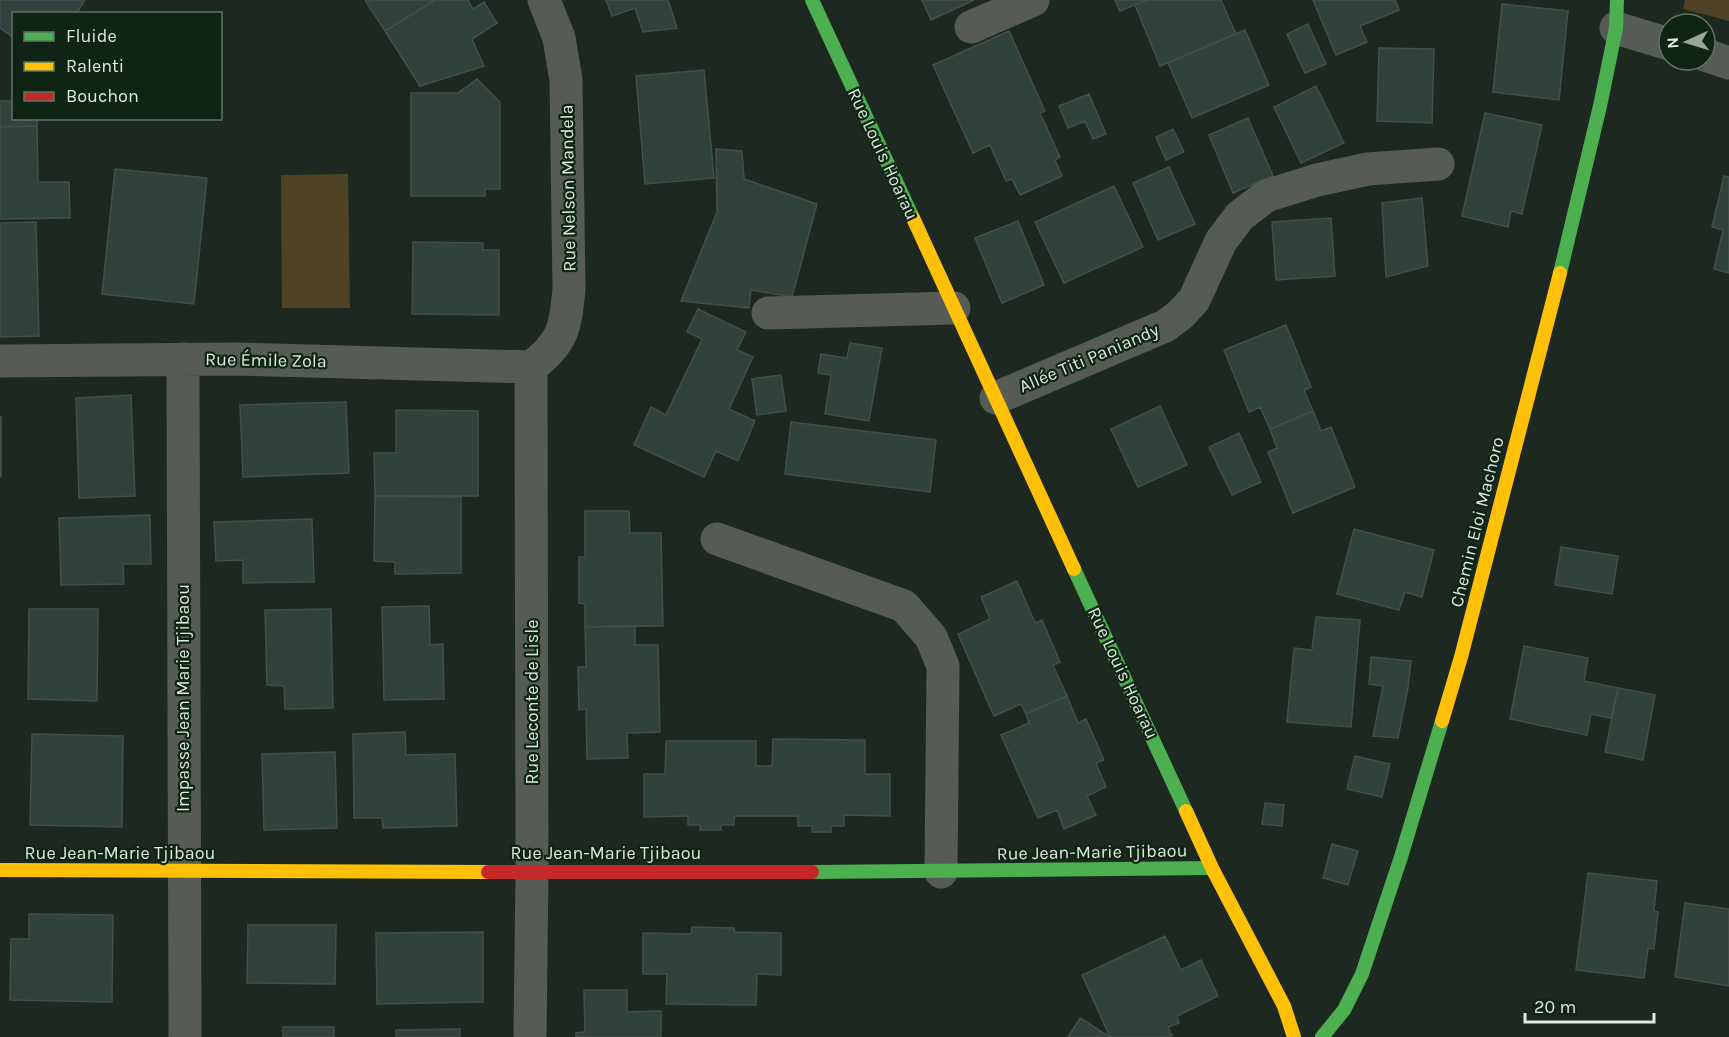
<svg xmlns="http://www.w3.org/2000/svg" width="1729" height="1037" font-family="Karla,sans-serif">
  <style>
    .green { fill: #4e4425 }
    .building { fill: #2f433c; stroke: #424f4a; stroke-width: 1.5 }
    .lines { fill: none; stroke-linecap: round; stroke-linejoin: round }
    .street { stroke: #575b55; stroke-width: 33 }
    .fast { stroke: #4caf50; stroke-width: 14 }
    .slow { stroke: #ffc107; stroke-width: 14 }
    .jam { stroke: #c62828; stroke-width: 14 }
    .labels { text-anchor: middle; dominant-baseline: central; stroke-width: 4.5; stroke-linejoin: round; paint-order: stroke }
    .street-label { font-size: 18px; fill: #dceadf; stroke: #0e2414 }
  </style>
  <rect width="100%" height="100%" fill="#1d2920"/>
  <path class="green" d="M 1685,0 L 1729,0 L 1729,21 L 1683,9 Z
    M 348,174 L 350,308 L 282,308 L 281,175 Z"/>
  <path class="building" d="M 0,0 L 85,0 L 76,14 L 14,14 L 14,38 L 0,28 Z
    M 365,0 L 435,0 L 385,31 Z
    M 435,0 L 468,0 L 473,9 L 484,2 L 497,23 L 472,39 L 484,66 L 420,86 L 385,31 Z
    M 606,0 L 668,0 L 677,28 L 643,32 L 635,8 L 612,16 Z
    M 922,0 L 974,0 L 931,20 Z
    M 1115,0 L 1147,0 L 1120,11 Z
    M 1147,0 L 1221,0 L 1236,34 L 1160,66 L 1135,5 Z
    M 1313,0 L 1395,0 L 1399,10 L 1360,26 L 1367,42 L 1336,55 Z
    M 1502,4 L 1568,11 L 1559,100 L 1493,92 Z
    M 1308,24 L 1326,64 L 1305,73 L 1287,34 Z
    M 1245,30 L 1269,85 L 1192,118 L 1168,63 Z
    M 1009,31 L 1045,111 L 1040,113 L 1060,157 L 1055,160 L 1062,176 L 1020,195 L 1012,179 L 1006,181 L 990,145 L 973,153 L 933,65 Z
    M 1379,48 L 1434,49 L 1432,123 L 1377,121 Z
    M 704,70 L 714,178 L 645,184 L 636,76 Z
    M 477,79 L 500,102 L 500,189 L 485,189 L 485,196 L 411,196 L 411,93 L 458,93 Z
    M 1316,86 L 1344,143 L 1301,163 L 1274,107 Z
    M 1089,94 L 1106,134 L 1093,139 L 1085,121 L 1068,128 L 1059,106 Z
    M 0,101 L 14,101 L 14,118 L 37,118 L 37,126 L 0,127 Z
    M 1485,113 L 1542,125 L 1522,214 L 1511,211 L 1508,227 L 1462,216 Z
    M 1248,118 L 1273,176 L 1233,193 L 1209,135 Z
    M 37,126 L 38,182 L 69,182 L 70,218 L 0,219 L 0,127 Z
    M 1173,129 L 1184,152 L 1166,160 L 1156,137 Z
    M 716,149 L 742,151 L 744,179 L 817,204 L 792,297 L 751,290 L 749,308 L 681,301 L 717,212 Z
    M 1169,167 L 1195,224 L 1158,240 L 1133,183 Z
    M 115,169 L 207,178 L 194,304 L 102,294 Z
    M 1724,176 L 1729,177 L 1729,273 L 1714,269 L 1723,230 L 1712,227 Z
    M 1114,186 L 1143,247 L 1064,283 L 1035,222 Z
    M 1422,198 L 1428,266 L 1386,277 L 1382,203 Z
    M 1331,218 L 1335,276 L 1276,280 L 1272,222 Z
    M 1018,221 L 1044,285 L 1002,303 L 975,238 Z
    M 36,222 L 39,336 L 0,337 L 0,223 Z
    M 413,242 L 483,243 L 483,250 L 499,250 L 499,315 L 412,314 Z
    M 698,309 L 746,332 L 737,350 L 753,357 L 729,409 L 755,421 L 738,461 L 716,451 L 704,477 L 634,445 L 651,407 L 666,415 L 702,339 L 687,332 Z
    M 1286,325 L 1311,387 L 1304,390 L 1313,411 L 1270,429 L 1260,407 L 1249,412 L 1224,350 Z
    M 850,343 L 882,348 L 869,421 L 825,414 L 831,375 L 818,373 L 821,354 L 847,358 Z
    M 781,375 L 786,411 L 757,415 L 752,379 Z
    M 131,395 L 135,496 L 79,498 L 76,398 Z
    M 346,402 L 349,473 L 243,477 L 240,405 Z
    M 1160,406 L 1187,465 L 1138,487 L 1111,429 Z
    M 396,410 L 478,411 L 478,496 L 375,496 L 374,453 L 396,453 Z
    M 1313,411 L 1321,431 L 1331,427 L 1355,487 L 1293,513 L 1268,452 L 1277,448 L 1270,429 Z
    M 0,417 L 1,417 L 1,477 L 0,477 Z
    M 791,422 L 936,440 L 930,492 L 785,474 Z
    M 1239,433 L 1261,482 L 1232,495 L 1209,447 Z
    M 375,496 L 461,497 L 461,573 L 395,574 L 395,562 L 374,561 Z
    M 585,511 L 629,511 L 630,533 L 661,533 L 663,626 L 585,627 L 585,604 L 579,603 L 579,557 L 585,557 Z
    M 150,515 L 151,564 L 123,564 L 124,584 L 61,585 L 59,518 Z
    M 312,519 L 314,582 L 243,583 L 243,560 L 216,561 L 214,522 Z
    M 1354,529 L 1434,550 L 1422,597 L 1405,592 L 1399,610 L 1337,594 Z
    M 1561,547 L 1618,556 L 1612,594 L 1555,585 Z
    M 1017,581 L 1035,623 L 1042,620 L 1060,662 L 1053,665 L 1067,696 L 1026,714 L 1021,704 L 994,716 L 958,634 L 990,619 L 981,597 Z
    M 429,606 L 430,645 L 443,644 L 444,699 L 384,700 L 382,607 Z
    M 29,609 L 98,609 L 97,701 L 28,699 Z
    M 331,609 L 333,708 L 285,709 L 284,686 L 267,685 L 265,610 Z
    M 1316,617 L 1360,620 L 1351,727 L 1287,722 L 1294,648 L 1312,650 Z
    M 635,626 L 635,645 L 658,645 L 660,732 L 627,733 L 628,758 L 587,759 L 586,709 L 579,710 L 578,667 L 586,667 L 585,627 Z
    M 1524,646 L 1588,658 L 1584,681 L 1618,688 L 1611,718 L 1591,714 L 1587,735 L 1510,719 Z
    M 1371,657 L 1411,661 L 1408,688 L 1398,738 L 1373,736 L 1383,686 L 1369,684 Z
    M 1618,688 L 1655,695 L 1643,760 L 1605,752 Z
    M 1067,696 L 1078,723 L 1086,719 L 1104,760 L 1096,763 L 1106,787 L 1087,796 L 1096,815 L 1064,829 L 1057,810 L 1038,818 L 1001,735 L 1029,723 L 1026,714 Z
    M 405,732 L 406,755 L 455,754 L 457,826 L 383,828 L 382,818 L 354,818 L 353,734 Z
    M 32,734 L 123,736 L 122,827 L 30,825 Z
    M 773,739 L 865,740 L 865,774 L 890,774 L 890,816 L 844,815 L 844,826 L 831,826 L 831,832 L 812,832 L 812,826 L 798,826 L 798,816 L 734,816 L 734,825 L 721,825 L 721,830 L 700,830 L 701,825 L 688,825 L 688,816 L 644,817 L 644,774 L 665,774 L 666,741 L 756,741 L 756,766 L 772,766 Z
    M 335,752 L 337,828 L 264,830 L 262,754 Z
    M 1355,756 L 1390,764 L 1382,797 L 1347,789 Z
    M 1265,803 L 1284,805 L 1282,826 L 1262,824 Z
    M 1332,844 L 1358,851 L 1348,885 L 1323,878 Z
    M 1588,873 L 1657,881 L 1654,911 L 1658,912 L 1654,949 L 1648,948 L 1644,978 L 1576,970 Z
    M 1685,903 L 1729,909 L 1729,986 L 1675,977 Z
    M 29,914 L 113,915 L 112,1002 L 10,1000 L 11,939 L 29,939 Z
    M 248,925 L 336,925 L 335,984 L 247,983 Z
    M 692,927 L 734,928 L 735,932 L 781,933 L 781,975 L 757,974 L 756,1005 L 666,1004 L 667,974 L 643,974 L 643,933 L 691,934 Z
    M 483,932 L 483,1002 L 377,1004 L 376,933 Z
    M 1165,936 L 1181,970 L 1201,960 L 1218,996 L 1177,1016 L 1179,1023 L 1168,1027 L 1172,1035 L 1167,1037 L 1110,1037 L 1082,975 Z
    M 584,990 L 627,990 L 627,1012 L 661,1011 L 661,1037 L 576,1037 L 576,1033 L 585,1032 Z
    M 1080,1018 L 1110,1037 L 1068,1037 Z
    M 283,1027 L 334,1027 L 334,1037 L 283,1037 Z
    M 460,1029 L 460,1037 L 396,1037 L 396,1030 Z"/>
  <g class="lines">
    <path class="street" d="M 971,27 L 1033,0
      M 1616,28 L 1669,44
      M 1705,55 L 1729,63
      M 768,313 L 954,308
      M 183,359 L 185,1037
      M 0,361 L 236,359 L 531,367
      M 531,367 C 564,342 565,328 569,289 L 566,80 L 559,38 L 544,0
      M 996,398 L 1165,326 L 1180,315 L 1194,300 L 1221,241 L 1240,216 L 1266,196 L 1317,180 L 1368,169 L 1438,164
      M 717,539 L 904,606 L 931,637 L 943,666 L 941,872
      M 530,1037 L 532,871 L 531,367"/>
    <path class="fast" d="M 812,0 L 913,218
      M 1560,273 L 1600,106 L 1616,28 L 1617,0
      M 1074,569 L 1186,811
      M 812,872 L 1212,868
      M 1322,1037 L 1344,1010 L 1362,974 L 1401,857 L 1442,721"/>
    <path class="slow" d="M 913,218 L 1074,569
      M 1442,721 L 1461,657 L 1560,273
      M 1186,811 L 1212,868 L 1284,1006 L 1294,1037
      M 0,870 L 488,872"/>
    <path class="jam" d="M 488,872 L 812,872"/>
  </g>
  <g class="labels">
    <g class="street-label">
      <text transform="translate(883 154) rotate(65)">Rue Louis Hoarau</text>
      <text transform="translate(568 188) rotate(-91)">Rue Nelson Mandela</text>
      <text transform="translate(1089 358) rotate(-23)">Allée Titi Paniandy</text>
      <text transform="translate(266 360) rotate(1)">Rue Émile Zola</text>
      <text transform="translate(1477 522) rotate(-76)">Chemin Eloi Machoro</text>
      <text transform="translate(1123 673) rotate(65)">Rue Louis Hoarau</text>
      <text transform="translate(183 698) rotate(-90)">Impasse Jean Marie Tjibaou</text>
      <text transform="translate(532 702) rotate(-90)">Rue Leconte de Lisle</text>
      <text transform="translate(1092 852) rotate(-1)">Rue Jean-Marie Tjibaou</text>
      <text x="120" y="853">Rue Jean-Marie Tjibaou</text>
      <text x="606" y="853">Rue Jean-Marie Tjibaou</text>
    </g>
  </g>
  <rect x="12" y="12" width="210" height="108" fill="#0e2414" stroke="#607365" stroke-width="1.5"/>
  <rect x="24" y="32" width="30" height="9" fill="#4caf50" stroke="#607365" stroke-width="1.5"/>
  <text x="66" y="42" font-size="18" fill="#dceadf">Fluide</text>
  <rect x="24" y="62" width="30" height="9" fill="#ffc107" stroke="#607365" stroke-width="1.5"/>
  <text x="66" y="72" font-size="18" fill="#dceadf">Ralenti</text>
  <rect x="24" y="92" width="30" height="9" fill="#c62828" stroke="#607365" stroke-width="1.5"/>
  <text x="66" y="102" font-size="18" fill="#dceadf">Bouchon</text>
  <g transform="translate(1687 42) rotate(266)"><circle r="28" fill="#0e2414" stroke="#607365" stroke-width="1.5"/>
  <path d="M0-4.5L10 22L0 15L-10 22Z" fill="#99a69c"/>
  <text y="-9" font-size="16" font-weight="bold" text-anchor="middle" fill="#dceadf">N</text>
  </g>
  <path d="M1525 1013v9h129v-9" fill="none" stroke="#dceadf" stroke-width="3"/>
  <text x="1534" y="1013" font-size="18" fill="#dceadf" stroke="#0e2414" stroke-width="4.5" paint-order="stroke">20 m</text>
</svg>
